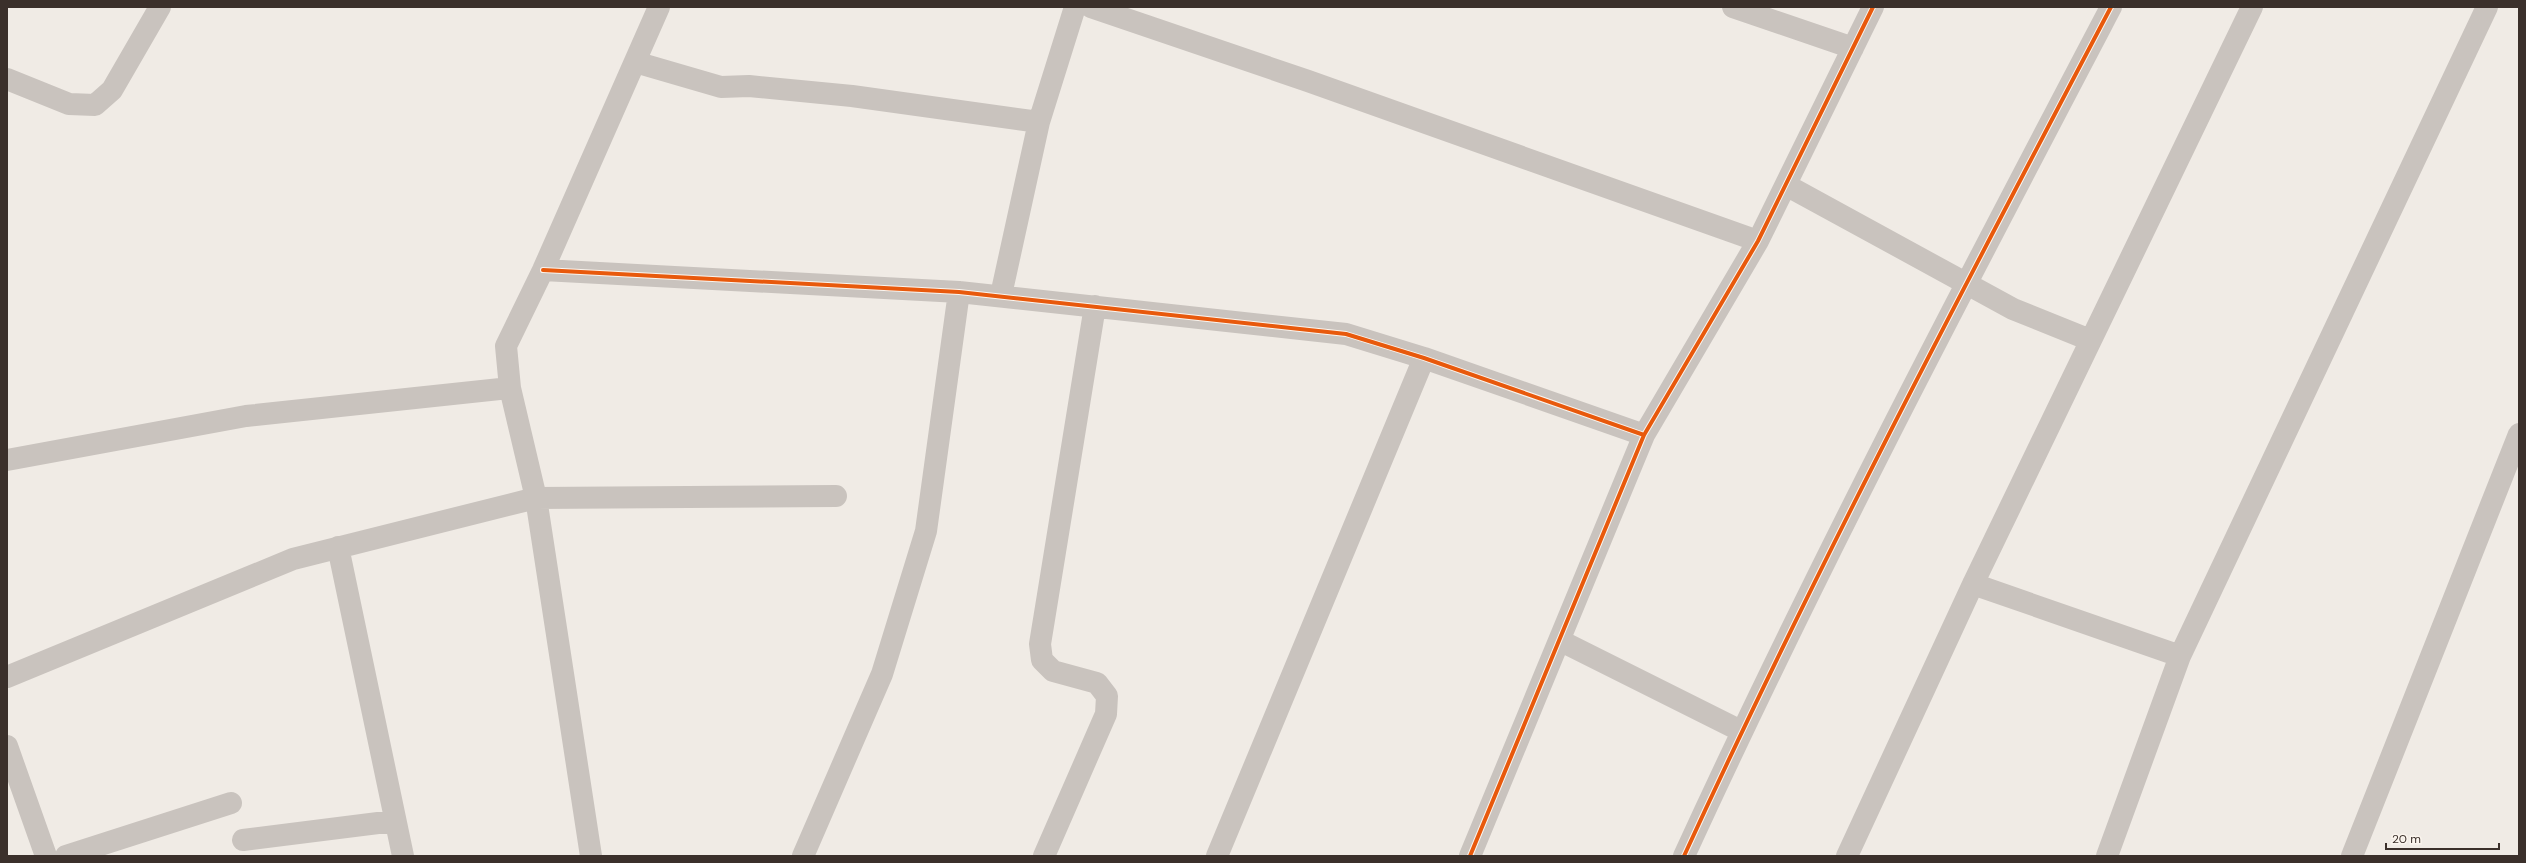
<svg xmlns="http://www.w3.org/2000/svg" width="2526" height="863" font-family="'DM Sans',sans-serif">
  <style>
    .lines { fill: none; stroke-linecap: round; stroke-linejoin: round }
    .street { stroke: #c9c3be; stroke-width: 22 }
    .cycleway-casing { stroke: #fbf5ee; stroke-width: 6 }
    .cycleway { stroke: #e8590c; stroke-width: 4 }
  </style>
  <rect width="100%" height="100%" fill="#f0ebe5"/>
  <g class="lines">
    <path class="street" d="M 1091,7 L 1308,81 L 1758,241
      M 1733,7 L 1853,48
      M 635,62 L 721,87 L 749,86 L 852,96 L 1039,122
      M 7,79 L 69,104 L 95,105 L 112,90 L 160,7
      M 1786,185 L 2013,309 L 2090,340
      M 543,270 L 959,292 L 1346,334 L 1424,358 L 1644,435
      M 1001,295 L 1039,122 L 1075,7
      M 7,460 L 246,416 L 510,388
      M 338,547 L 403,856
      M 1973,584 L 2180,656
      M 1561,641 L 1741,731
      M 7,677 L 293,559 L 536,498 L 836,496
      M 7,746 L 46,856
      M 243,840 L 394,821
      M 66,856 L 231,803
      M 591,856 L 536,498 L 510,388 L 506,346 L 543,270 L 659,7
      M 803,856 L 882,674 L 926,531 L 959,292
      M 1044,856 L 1106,714 L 1107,696 L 1097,683 L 1053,671 L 1042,660 L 1040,644 L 1095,306
      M 1217,856 L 1424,358
      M 1470,856 L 1644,435 L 1758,241 L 1873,7
      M 1684,856 C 1816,568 1964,287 2111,7
      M 1847,856 L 1973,584 L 2252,7
      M 2107,856 L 2180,656 L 2487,7
      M 2352,856 L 2519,434"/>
    <defs>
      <path id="cycleway" d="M 543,270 L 959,292 L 1346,334 L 1424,358 L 1644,435
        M 1470,856 L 1644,435 L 1758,241 L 1873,7
        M 1684,856 C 1816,568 1964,287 2111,7"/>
    </defs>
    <use href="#cycleway" class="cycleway-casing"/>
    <use href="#cycleway" class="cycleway"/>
  </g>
  <rect width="2526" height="863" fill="none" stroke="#3b302b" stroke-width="16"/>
  <path d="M2386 843v6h113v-6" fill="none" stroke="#3b302b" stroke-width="2"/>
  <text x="2392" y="843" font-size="12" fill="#3b302b" stroke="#fbf5ee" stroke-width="3" paint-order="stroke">20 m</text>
</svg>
